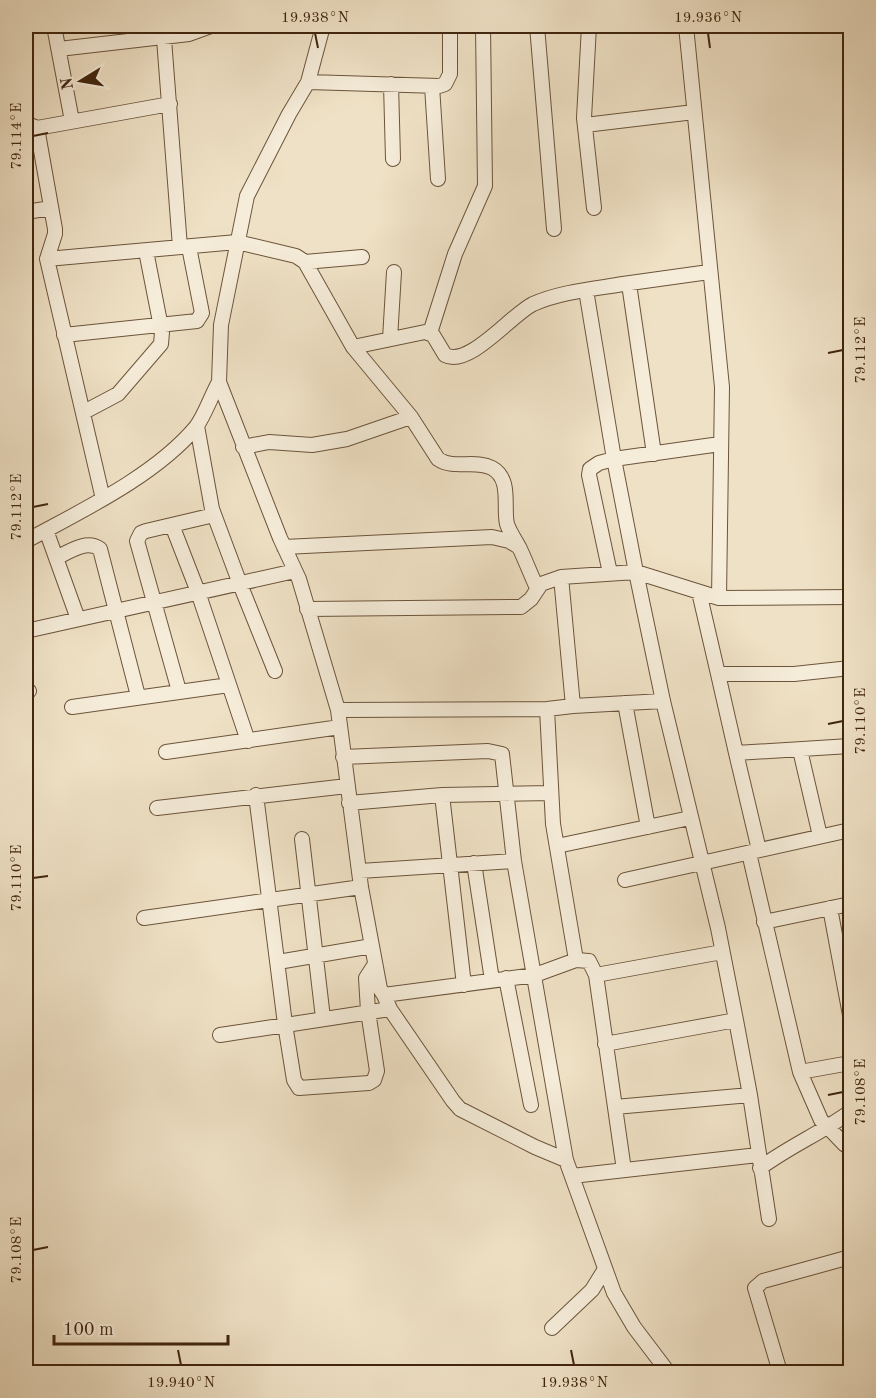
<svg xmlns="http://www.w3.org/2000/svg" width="876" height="1398" font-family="'Old Standard TT',serif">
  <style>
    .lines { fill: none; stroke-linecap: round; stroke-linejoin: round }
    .minor-casing { stroke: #6c543b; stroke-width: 16 }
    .minor { stroke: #f5ecd9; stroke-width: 14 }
    .ticks { fill: none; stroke: #40250d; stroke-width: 2 }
    .neatline { fill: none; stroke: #40250d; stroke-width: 2 }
    .ticks-label { font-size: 15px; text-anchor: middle; fill: #40250d }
  </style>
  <rect width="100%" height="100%" fill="#efe1c5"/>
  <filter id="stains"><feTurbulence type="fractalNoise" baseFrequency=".00333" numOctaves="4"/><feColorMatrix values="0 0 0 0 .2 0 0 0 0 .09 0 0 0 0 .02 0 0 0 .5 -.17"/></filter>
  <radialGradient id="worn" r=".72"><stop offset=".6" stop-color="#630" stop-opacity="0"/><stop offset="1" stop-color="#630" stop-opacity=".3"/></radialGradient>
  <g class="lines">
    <defs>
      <path id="minor" d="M 54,26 L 72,121
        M 163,26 L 180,247
        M 323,26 L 308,82 L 289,114 L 247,196 L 221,325 L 219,382 L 280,538 L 299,579 L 338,710 L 361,887 L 380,989 L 384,995 L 535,975 L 576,960 L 553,824 L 547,709 L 573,706 L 561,577
        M 537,26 L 554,229
        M 589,26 L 584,118 L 594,208
        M 686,26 L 722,387 L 719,598
        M 59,49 L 189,34 L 211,26
        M 308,82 L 439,86 L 445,84 L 450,74 L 450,26
        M 391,84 L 393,159
        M 432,86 L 438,179
        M 26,123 L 37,128 L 55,229 L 55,234 L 47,259 L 103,499
        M 585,125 L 694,112
        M 37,128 L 170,104
        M 26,212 L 51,208
        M 47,259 L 237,242 L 296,256 L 305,262 L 353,347 L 411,417 L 438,459 C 454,470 475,459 492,468 C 512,479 503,507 507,524 C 510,533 516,541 520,549 C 526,562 531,575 537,588
        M 305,262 L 362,257
        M 629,284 L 654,454
        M 586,290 L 614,459 L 636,572 L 663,701 L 718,928 L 736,1020 L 750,1095 L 769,1219
        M 430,333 L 455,254 L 485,186 L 483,26
        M 64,335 L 197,321 L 202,313 L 189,247
        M 390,339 L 394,272
        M 353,347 L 425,332 L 433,335 L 445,355 C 469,368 512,314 533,304 C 560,292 593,289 623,284 C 651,280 680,276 709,272
        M 84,412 L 118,394 L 161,344 L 162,332 L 146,251
        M 197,426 L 212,509 L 240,584 L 275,671
        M 243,447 L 269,442 L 312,445 L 347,439 L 411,417
        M 172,525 L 198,592 L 248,741
        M 46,530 L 78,619
        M 26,541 C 81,511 155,476 196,427 C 205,415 211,396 219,382
        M 284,547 L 492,537 L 509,541 L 519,547
        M 56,558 C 69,552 86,539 100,549 L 138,696
        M 610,573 L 589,475 L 590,469 L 599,463 L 614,459 L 720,444
        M 699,592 L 718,674
        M 307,609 L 521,607 L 531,599 L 541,584 L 561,577 L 636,572 L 719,598 L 850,597
        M 26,631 L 295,571
        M 850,668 L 794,674 L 718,674 L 736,753 L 850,746
        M 179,691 L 137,541 L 141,533 L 146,531 L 214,515
        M 26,692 L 29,691
        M 625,703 L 648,827
        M 573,706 L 663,701
        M 72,707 L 229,685
        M 338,710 L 547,709
        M 800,750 L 820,836
        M 166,752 L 340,727
        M 736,753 L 759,850
        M 343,757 L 488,751 L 502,754 L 514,861 L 566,1160 L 614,1293 L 634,1327 L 668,1372
        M 256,795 L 285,1024 L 294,1080 L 299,1088 L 369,1083 L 374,1080 L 377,1071 L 368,1011 L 366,978 L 375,964
        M 442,795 L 464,985
        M 349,803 L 442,795 L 551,793
        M 157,808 L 347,786
        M 302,839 L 323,1018
        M 557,846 L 690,818
        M 749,853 L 800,1072 L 821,1120 L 844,1144 L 850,1148
        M 474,863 L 492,980
        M 360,871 L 514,861
        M 625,880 L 850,830
        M 830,908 L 850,1015
        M 144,918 L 361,887
        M 764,922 L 850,904
        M 576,960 L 589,961 L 596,975 L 624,1170
        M 278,962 L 372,946
        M 596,975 L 722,952
        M 506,978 L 531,1105
        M 384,995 L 390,1009 L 453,1101 L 460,1109 L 535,1147 L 566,1160
        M 220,1035 L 390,1009
        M 605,1044 L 736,1020
        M 800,1072 L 850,1063
        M 615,1107 L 750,1095
        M 760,1168 C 790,1146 821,1133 850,1112
        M 572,1176 L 758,1155
        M 552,1328 L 592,1290 L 605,1269
        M 780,1372 L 755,1288 L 763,1281 L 850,1257"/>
    </defs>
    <use href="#minor" class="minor-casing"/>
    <use href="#minor" class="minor"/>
  </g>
  <path class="ticks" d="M 315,33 L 318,48M 708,33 L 710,48M 33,136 L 48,133M 828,353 L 843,350M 33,507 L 48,504M 828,724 L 843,721M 33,878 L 48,876M 828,1095 L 843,1092M 33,1250 L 48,1247M 178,1350 L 181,1365M 571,1350 L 574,1365"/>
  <rect width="876" height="1398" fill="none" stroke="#efe1c5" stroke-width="66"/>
  <g transform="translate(81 81) rotate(259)" stroke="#f5ecd9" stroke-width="4.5" paint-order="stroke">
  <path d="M0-4.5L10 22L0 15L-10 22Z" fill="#40250d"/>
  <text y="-9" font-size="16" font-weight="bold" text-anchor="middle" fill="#40250d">N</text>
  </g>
  <path d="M54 1335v9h174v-9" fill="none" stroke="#40250d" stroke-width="3"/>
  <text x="63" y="1335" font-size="18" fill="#40250d" stroke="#f5ecd9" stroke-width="4.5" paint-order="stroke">100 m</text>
  <rect x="33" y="33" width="810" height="1332" class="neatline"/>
  <g class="ticks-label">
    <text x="315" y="22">19.938°N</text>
    <text x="708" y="22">19.936°N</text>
    <text transform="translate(16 136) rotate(-90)" y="5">79.114°E</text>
    <text transform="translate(860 350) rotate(-90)" y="5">79.112°E</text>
    <text transform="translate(16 507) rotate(-90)" y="5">79.112°E</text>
    <text transform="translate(860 721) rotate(-90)" y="5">79.110°E</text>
    <text transform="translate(16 878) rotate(-90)" y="5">79.110°E</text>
    <text transform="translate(860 1092) rotate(-90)" y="5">79.108°E</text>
    <text transform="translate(16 1250) rotate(-90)" y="5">79.108°E</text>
    <text x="181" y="1387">19.940°N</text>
    <text x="574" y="1387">19.938°N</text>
  </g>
  <rect width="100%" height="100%" filter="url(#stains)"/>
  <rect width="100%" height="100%" fill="url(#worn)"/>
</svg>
